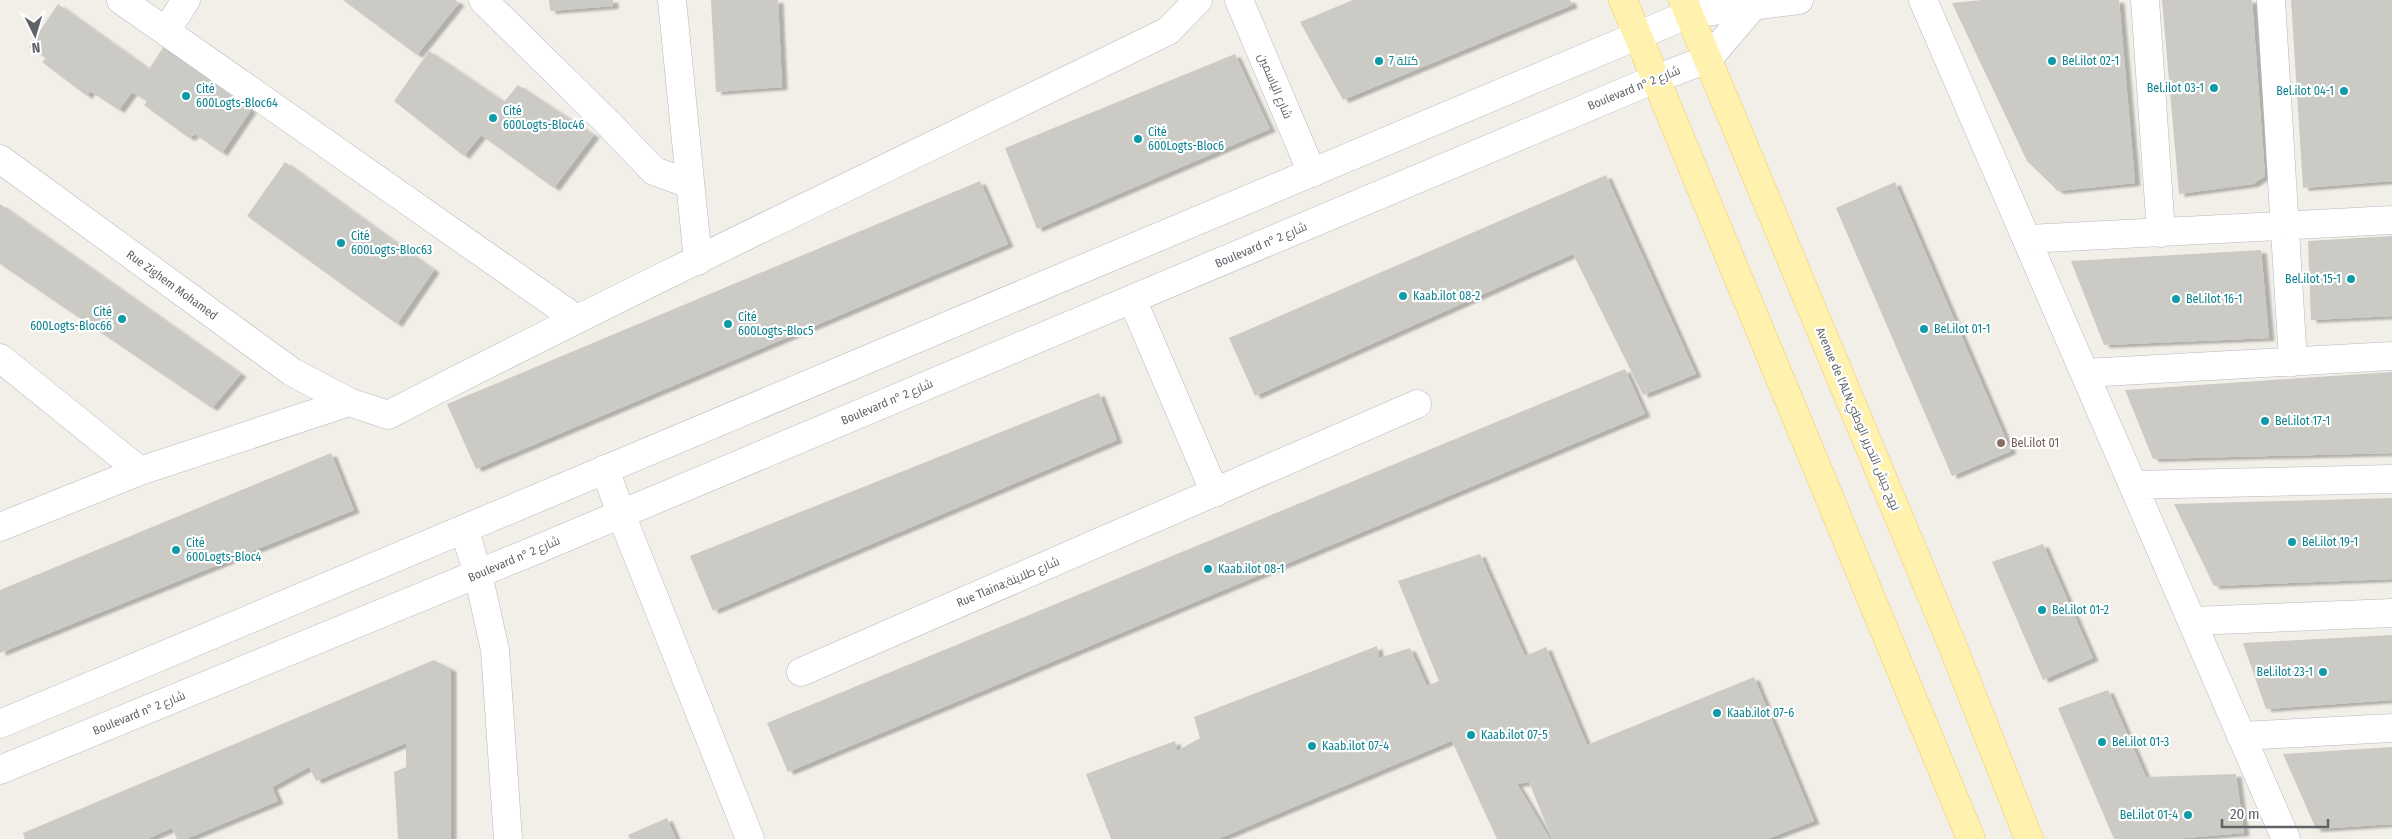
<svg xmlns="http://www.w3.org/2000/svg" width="2392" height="839" font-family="'Fira Sans Condensed',Cairo,sans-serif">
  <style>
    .building { fill: #cccac5; filter: url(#shadow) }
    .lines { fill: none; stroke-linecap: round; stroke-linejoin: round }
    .minor-casing { stroke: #b5b8bc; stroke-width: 29 }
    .tertiary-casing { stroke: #b5b8bc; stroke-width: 29 }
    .secondary-casing { stroke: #b6babf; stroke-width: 29 }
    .primary-casing { stroke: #f2c960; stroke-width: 29 }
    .minor { stroke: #fff; stroke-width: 28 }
    .tertiary { stroke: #fff; stroke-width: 28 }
    .secondary { stroke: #fff; stroke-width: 28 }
    .primary { stroke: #fff2af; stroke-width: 28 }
    .culture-dot { fill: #0f9aa8; stroke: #fff; stroke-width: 2 }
    .education-dot { fill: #8d6e63; stroke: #fff; stroke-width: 2 }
    .labels { text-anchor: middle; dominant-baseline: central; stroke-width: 4.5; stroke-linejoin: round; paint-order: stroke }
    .culture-label { font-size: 12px; fill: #0d838f; stroke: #fff; text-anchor: start }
    .street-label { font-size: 12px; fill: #5f6368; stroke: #fff }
    .education-label { font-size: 12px; fill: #785e54; stroke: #fff; text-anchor: start }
  </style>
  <defs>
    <filter id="shadow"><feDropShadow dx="5.5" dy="3" stdDeviation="1" flood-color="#0004"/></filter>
  </defs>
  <rect width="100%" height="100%" fill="#f1efe8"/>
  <path class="building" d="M 343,0 L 455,0 L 459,3 L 417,55 Z
    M 549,0 L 613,0 L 613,6 L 550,11 Z
    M 711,0 L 778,0 L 782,87 L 716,92 Z
    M 1353,0 L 1570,0 L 1572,5 L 1343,100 L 1300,22 Z
    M 1982,0 L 2119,0 L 2135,183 L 2058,191 L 2027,161 L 1952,3 Z
    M 2162,0 L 2252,0 L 2265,176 L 2253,184 L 2179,194 Z
    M 2291,0 L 2392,0 L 2392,181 L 2303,188 Z
    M 58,4 L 149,69 L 164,46 L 251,110 L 222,153 L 195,134 L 189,138 L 144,105 L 147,101 L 132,92 L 119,110 L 90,91 L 87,96 L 42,62 L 46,58 L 29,47 Z
    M 429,51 L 504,102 L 518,85 L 594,135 L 554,188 L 481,135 L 464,156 L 394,101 Z
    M 1235,54 L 1270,129 L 1037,229 L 1005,148 Z
    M 285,162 L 434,270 L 397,324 L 247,216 Z
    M 1606,175 L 1696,374 L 1643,395 L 1573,254 L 1255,396 L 1229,338 Z
    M 980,181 L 1008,244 L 476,469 L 447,404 Z
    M 1895,182 L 2011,451 L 1952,476 L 1836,208 Z
    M 0,204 L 241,374 L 212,408 L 0,264 Z
    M 2392,236 L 2392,316 L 2311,320 L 2308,241 Z
    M 2261,250 L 2269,338 L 2104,345 L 2071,261 Z
    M 1625,369 L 1645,414 L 788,772 L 767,723 Z
    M 2392,372 L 2392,453 L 2153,459 L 2125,390 Z
    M 1099,393 L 1117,440 L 713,611 L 690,556 Z
    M 331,453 L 354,510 L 0,653 L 0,590 Z
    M 2392,498 L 2392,579 L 2214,586 L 2174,504 Z
    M 2043,544 L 2093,658 L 2043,680 L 1992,562 Z
    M 1480,554 L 1525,656 L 1546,647 L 1587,745 L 1754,677 L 1814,821 L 1767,839 L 1552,839 L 1529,782 L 1517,784 L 1550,839 L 1497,839 L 1438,711 L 1451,741 L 1218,839 L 1111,839 L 1086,774 L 1175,741 L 1177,751 L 1200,738 L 1194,717 L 1377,646 L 1379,658 L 1410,648 L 1427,686 L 1439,681 L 1398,581 Z
    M 2392,635 L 2392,700 L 2266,709 L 2243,643 Z
    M 434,660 L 451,669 L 451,839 L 398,839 L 394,772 L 406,767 L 406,743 L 316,781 L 309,767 L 272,787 L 278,801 L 186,839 L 177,839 L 172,828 L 147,839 L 25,839 L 23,833 Z
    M 2108,690 L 2146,777 L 2236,774 L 2244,833 L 2173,839 L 2114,839 L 2058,708 Z
    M 2392,747 L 2392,824 L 2316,829 L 2283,754 Z
    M 667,818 L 676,839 L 630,839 L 628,835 Z"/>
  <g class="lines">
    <defs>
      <path id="minor" d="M 121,0 L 575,318
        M 483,0 L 609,124 L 654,171 L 690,184
        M 672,0 L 698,261
        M 1239,0 L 1312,173
        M 1923,0 L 2286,839
        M 2145,0 L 2161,233
        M 2271,0 L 2293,362
        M 166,31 L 186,0
        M 0,159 L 292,372 L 349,402 L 388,415 C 646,282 908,158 1168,31 L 1198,0
        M 2027,239 L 2392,220
        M 1132,299 L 1215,493
        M 0,358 L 140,471
        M 2085,373 L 2392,356
        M 605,469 L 621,514 L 750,839
        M 2133,485 L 2392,479
        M 0,527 L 140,471 L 349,402
        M 2192,621 L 2392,613
        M 801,672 L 1417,404
        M 2241,736 L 2392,728"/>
      <path id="tertiary" d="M 1689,14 L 1799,0
        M 1708,59 L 1754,5
        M 464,529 L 478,574 L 495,650 L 508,839"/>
      <path id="secondary" d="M 0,724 L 1689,14
        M 0,770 L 538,549 L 1655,79 L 1708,59"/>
      <path id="primary" d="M 1623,0 L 1971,839
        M 1683,0 L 1951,642 L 2029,839"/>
    </defs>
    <use href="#minor" class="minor-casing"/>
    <use href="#tertiary" class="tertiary-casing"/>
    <use href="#secondary" class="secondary-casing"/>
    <use href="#primary" class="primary-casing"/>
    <use href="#minor" class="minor"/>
    <use href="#tertiary" class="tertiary"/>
    <use href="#secondary" class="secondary"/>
    <use href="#primary" class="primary"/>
  </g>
  <g class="culture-dot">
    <circle cx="1379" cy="61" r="5"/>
    <circle cx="2052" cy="61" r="5"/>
    <circle cx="2214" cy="88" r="5"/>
    <circle cx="2344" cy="91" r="5"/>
    <circle cx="186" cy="96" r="5"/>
    <circle cx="493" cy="118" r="5"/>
    <circle cx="1138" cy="139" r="5"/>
    <circle cx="341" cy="243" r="5"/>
    <circle cx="2351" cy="279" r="5"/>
    <circle cx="1403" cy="296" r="5"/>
    <circle cx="2176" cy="299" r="5"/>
    <circle cx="122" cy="319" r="5"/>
    <circle cx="728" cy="324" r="5"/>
    <circle cx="1924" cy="329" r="5"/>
    <circle cx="2265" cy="421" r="5"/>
    <circle cx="2292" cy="542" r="5"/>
    <circle cx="176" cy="550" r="5"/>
    <circle cx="1208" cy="569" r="5"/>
    <circle cx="2042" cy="610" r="5"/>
    <circle cx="2323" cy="672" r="5"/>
    <circle cx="1717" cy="713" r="5"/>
    <circle cx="1471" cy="735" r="5"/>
    <circle cx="2102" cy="742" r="5"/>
    <circle cx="1312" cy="746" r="5"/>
    <circle cx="2188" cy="815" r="5"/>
  </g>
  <circle class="education-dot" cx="2001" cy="443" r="5"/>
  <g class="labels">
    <g class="culture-label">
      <text x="1389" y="61">كتلة 7</text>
      <text x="2062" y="61">Bel.ilot 02-1</text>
      <text x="2204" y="88" text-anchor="end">Bel.ilot 03-1</text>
      <text x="196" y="89">Cité<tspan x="196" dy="14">600Logts-Bloc64</tspan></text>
      <text x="2334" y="91" text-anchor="end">Bel.ilot 04-1</text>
      <text x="503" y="111">Cité<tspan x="503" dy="14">600Logts-Bloc46</tspan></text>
      <text x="1148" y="132">Cité<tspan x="1148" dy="14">600Logts-Bloc6</tspan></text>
      <text x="351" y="236">Cité<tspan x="351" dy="14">600Logts-Bloc63</tspan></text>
      <text x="2341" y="279" text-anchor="end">Bel.ilot 15-1</text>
      <text x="1413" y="296">Kaab.ilot 08-2</text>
      <text x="2186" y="299">Bel.ilot 16-1</text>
      <text x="112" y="312" text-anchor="end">Cité<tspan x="112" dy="14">600Logts-Bloc66</tspan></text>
      <text x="738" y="317">Cité<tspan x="738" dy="14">600Logts-Bloc5</tspan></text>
      <text x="1934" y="329">Bel.ilot 01-1</text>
      <text x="2275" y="421">Bel.ilot 17-1</text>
      <text x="2302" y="542">Bel.ilot 19-1</text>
      <text x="186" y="543">Cité<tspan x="186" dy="14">600Logts-Bloc4</tspan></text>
      <text x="1218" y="569">Kaab.ilot 08-1</text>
      <text x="2052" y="610">Bel.ilot 01-2</text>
      <text x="2313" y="672" text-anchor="end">Bel.ilot 23-1</text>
      <text x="1727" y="713">Kaab.ilot 07-6</text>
      <text x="1481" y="735">Kaab.ilot 07-5</text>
      <text x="2112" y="742">Bel.ilot 01-3</text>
      <text x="1322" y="746">Kaab.ilot 07-4</text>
      <text x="2178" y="815" text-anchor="end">Bel.ilot 01-4</text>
    </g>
    <g class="street-label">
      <text transform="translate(1275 86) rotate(67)">شارع الياسمين</text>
      <text transform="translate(1634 88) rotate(-22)">Boulevard n° شارع 2</text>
      <text transform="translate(1261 245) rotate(-23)">Boulevard n° شارع 2</text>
      <text transform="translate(172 285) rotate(36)">Rue Zighem Mohamed</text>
      <text transform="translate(887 402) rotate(-23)">Boulevard n° شارع 2</text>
      <text transform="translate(1858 419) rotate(67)">Avenue de l'ALN;نهج جيش التحرير الوطني</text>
      <text transform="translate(514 559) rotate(-23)">Boulevard n° شارع 2</text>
      <text transform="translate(1008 582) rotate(-23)">Rue Tlaina;شارع طلاينة</text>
      <text transform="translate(139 713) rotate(-22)">Boulevard n° شارع 2</text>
    </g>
    <g class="education-label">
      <text x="2011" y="443">Bel.ilot 01</text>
    </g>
  </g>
  <g transform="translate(35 35) rotate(175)" stroke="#ffffff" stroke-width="4" paint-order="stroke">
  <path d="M0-4L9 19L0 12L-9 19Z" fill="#5f6368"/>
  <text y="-8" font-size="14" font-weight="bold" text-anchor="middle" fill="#5f6368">N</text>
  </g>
  <path d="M2222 819v8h106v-8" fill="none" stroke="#5f6368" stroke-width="2.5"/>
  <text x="2230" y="819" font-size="15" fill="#5f6368" stroke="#ffffff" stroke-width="4" paint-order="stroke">20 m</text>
</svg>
